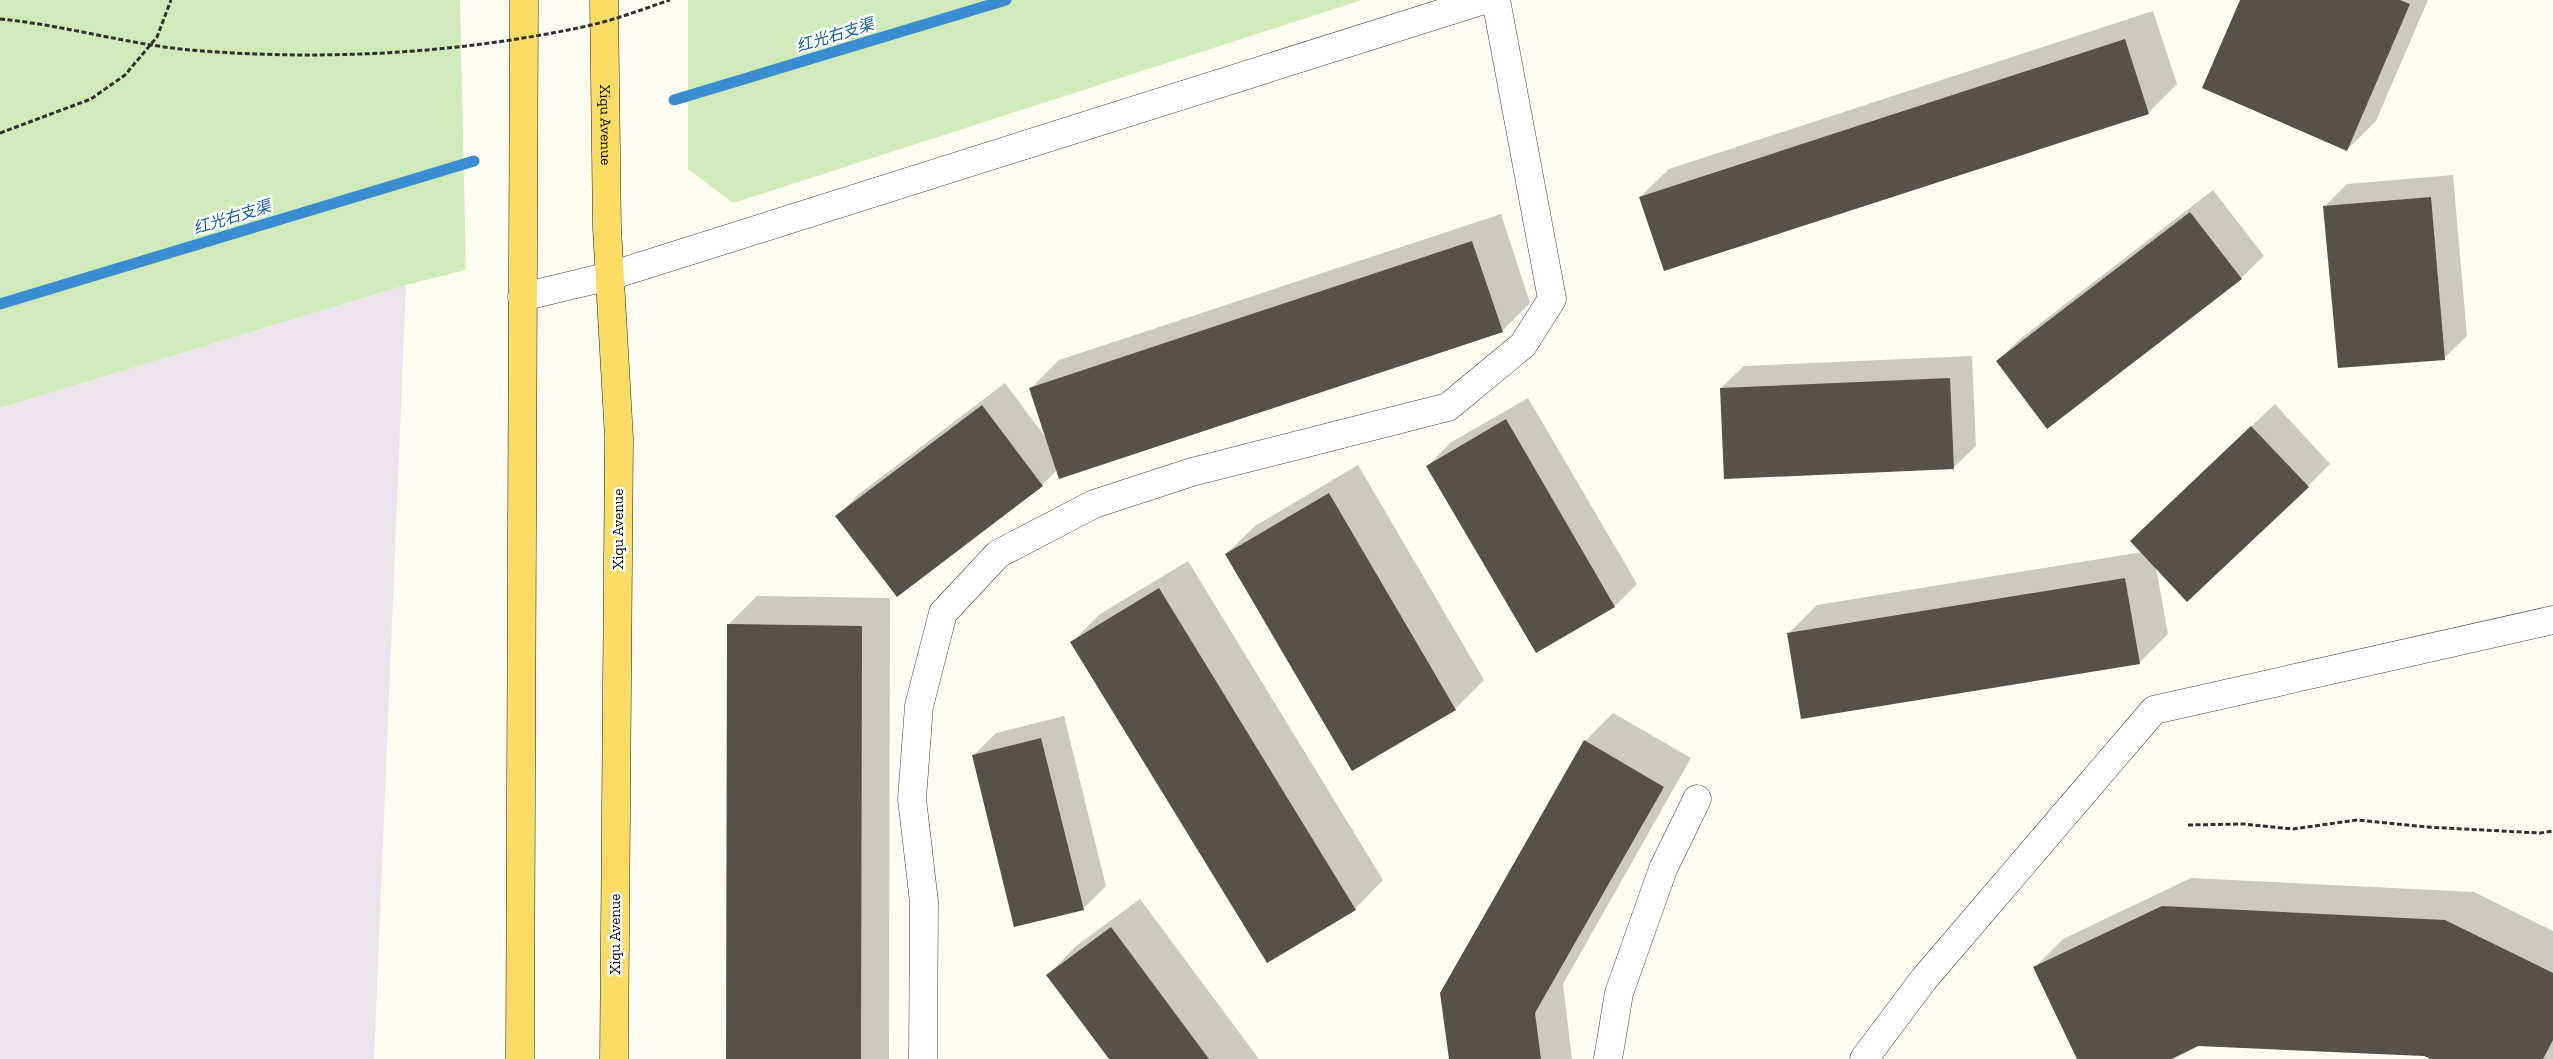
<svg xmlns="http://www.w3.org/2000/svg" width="2553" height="1059" font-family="'Zilla Slab','Noto Sans SC',serif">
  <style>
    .industrial { fill: #ede3ed }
    .green { fill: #d0ebb9 }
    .shadow { fill: #0003 }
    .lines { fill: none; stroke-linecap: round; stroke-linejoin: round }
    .stream { stroke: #3a8dd0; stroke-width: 11 }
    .building { fill: #58504b }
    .street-casing { stroke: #424242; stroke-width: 29 }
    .primary-casing { stroke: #202020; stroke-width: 29 }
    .path { stroke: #313131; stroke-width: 3; stroke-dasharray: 5 2.5; stroke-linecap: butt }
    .street { stroke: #fff; stroke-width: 28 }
    .primary { stroke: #fbdd65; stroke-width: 28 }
    .path-bridge { stroke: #313131; stroke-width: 3; stroke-dasharray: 5 2.5; stroke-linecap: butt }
    .labels { text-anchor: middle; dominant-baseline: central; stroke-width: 5; stroke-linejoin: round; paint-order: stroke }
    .street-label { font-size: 15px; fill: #0f0f0f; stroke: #fff }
    .water-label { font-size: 16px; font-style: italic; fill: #155ea4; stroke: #fff }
  </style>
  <rect width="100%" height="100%" fill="#fffdf1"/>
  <path class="industrial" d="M 406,285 L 374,1059 L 0,1059 L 0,408 Z"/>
  <path class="green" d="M 0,0 L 460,0 L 466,270 L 406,285 L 0,408 Z
    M 688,0 L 1362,0 L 733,203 L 688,169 Z"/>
  <path class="shadow" d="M 2242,0 L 2428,0 L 2376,121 L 2347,150 Z
    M 2153,11 L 2177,84 L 2149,112 L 1664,270 L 1640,197 L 1669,169 Z
    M 2453,175 L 2467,336 L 2444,358 L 2324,207 L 2347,184 Z
    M 2213,190 L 2264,256 L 2241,278 L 1997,361 L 2020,339 Z
    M 1501,214 L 1530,303 L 1502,331 L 1057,470 L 1042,485 L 837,516 L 859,494 L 1005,383 L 1046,438 L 1030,389 L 1059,360 Z
    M 1972,356 L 1976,446 L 1953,468 L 1721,388 L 1744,366 Z
    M 1528,398 L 1637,584 L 1615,606 L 1536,652 L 1428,466 L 1450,443 Z
    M 2275,404 L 2330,464 L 2308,486 L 2156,567 L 2168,634 L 2139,663 L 1789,633 L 1817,605 L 2142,552 L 2154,518 Z
    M 1358,465 L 1484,680 L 1455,709 L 1226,554 L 1255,526 Z
    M 1188,561 L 1383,880 L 1355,909 L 1072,642 L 1100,614 Z
    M 757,596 L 890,598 L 889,1059 L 727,1059 L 728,625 Z
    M 1613,713 L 1691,758 L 1563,984 L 1572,1059 L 1450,1059 L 1585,741 Z
    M 1064,716 L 1106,886 L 1083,909 L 973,756 L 996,733 Z
    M 2191,878 L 2474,892 L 2553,931 L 2553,1059 L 2434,1059 L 2425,1054 L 2198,1045 L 2169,1059 L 2078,1059 L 2034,968 L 2063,939 Z
    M 1140,899 L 1259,1059 L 1111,1059 L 1048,975 L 1076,946 Z"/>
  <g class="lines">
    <path class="stream" d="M 674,100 L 1006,0
      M 0,304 L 474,161"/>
  </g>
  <path class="building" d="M 2240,0 L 2400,0 L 2410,4 L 2347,151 L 2202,88 Z
    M 2125,39 L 2149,114 L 1664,271 L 1639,197 Z
    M 2431,197 L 2445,360 L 2338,368 L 2323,206 Z
    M 2190,212 L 2242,279 L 2047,429 L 1996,361 Z
    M 1472,241 L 1503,332 L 1059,479 L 1029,388 Z
    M 1950,378 L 1954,469 L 1724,479 L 1720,388 Z
    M 982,405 L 1043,486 L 897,597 L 835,516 Z
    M 1506,419 L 1615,607 L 1536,653 L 1426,466 Z
    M 2251,426 L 2309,487 L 2187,602 L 2130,541 Z
    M 1329,493 L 1456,710 L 1352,771 L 1225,554 Z
    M 2125,578 L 2140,664 L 1801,719 L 1787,633 Z
    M 1159,588 L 1356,910 L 1267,963 L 1070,642 Z
    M 727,624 L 862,626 L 861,1059 L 726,1059 Z
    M 1041,738 L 1084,910 L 1014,927 L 972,755 Z
    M 1584,740 L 1664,787 L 1535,1013 L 1541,1059 L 1449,1059 L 1440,993 Z
    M 2162,906 L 2445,920 L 2553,973 L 2553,1040 L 2543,1059 L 2431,1059 L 2424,1056 L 2198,1046 L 2172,1059 L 2077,1059 L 2033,967 Z
    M 1111,927 L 1209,1059 L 1109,1059 L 1046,975 Z"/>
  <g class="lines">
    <defs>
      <path id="street" d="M 522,297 L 610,276 L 1484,0
        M 923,1059 L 924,902 L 912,799 L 919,706 L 943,613 L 998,554 L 1094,504 L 1192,472 L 1448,407 L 1523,345 L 1552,299 L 1496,0
        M 1608,1059 L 1619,993 L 1663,869 L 1697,799
        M 1864,1059 L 1924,979 L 2154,710 L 2553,620"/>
      <g id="primary">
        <path id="s1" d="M 604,0 L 607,228 L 619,438 L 614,1059"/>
        <path d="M 520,1059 L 524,0"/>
      </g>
    </defs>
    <use href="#street" class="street-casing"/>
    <use href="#primary" class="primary-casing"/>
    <path class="path" d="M 0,133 L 91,99 L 125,75 L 157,37 L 171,0
      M 2188,825 L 2244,824 L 2293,829 L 2357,820 L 2426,827 L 2540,833 L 2553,831"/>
    <use href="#street" class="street"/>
    <use href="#primary" class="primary"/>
    <path class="path-bridge" d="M 0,19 C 64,25 126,44 190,50 C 322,61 458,54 587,26 C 615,20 643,9 670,0"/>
  </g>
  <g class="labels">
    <g class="street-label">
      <text stroke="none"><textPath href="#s1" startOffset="125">Xiqu Avenue</textPath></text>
      <text transform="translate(618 529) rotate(-90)">Xiqu Avenue</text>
      <text transform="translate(615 934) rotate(-90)">Xiqu Avenue</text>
    </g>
    <g class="water-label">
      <text transform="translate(835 35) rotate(-17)">红光右支渠</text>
      <text transform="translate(232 217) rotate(-17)">红光右支渠</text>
    </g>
  </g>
</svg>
